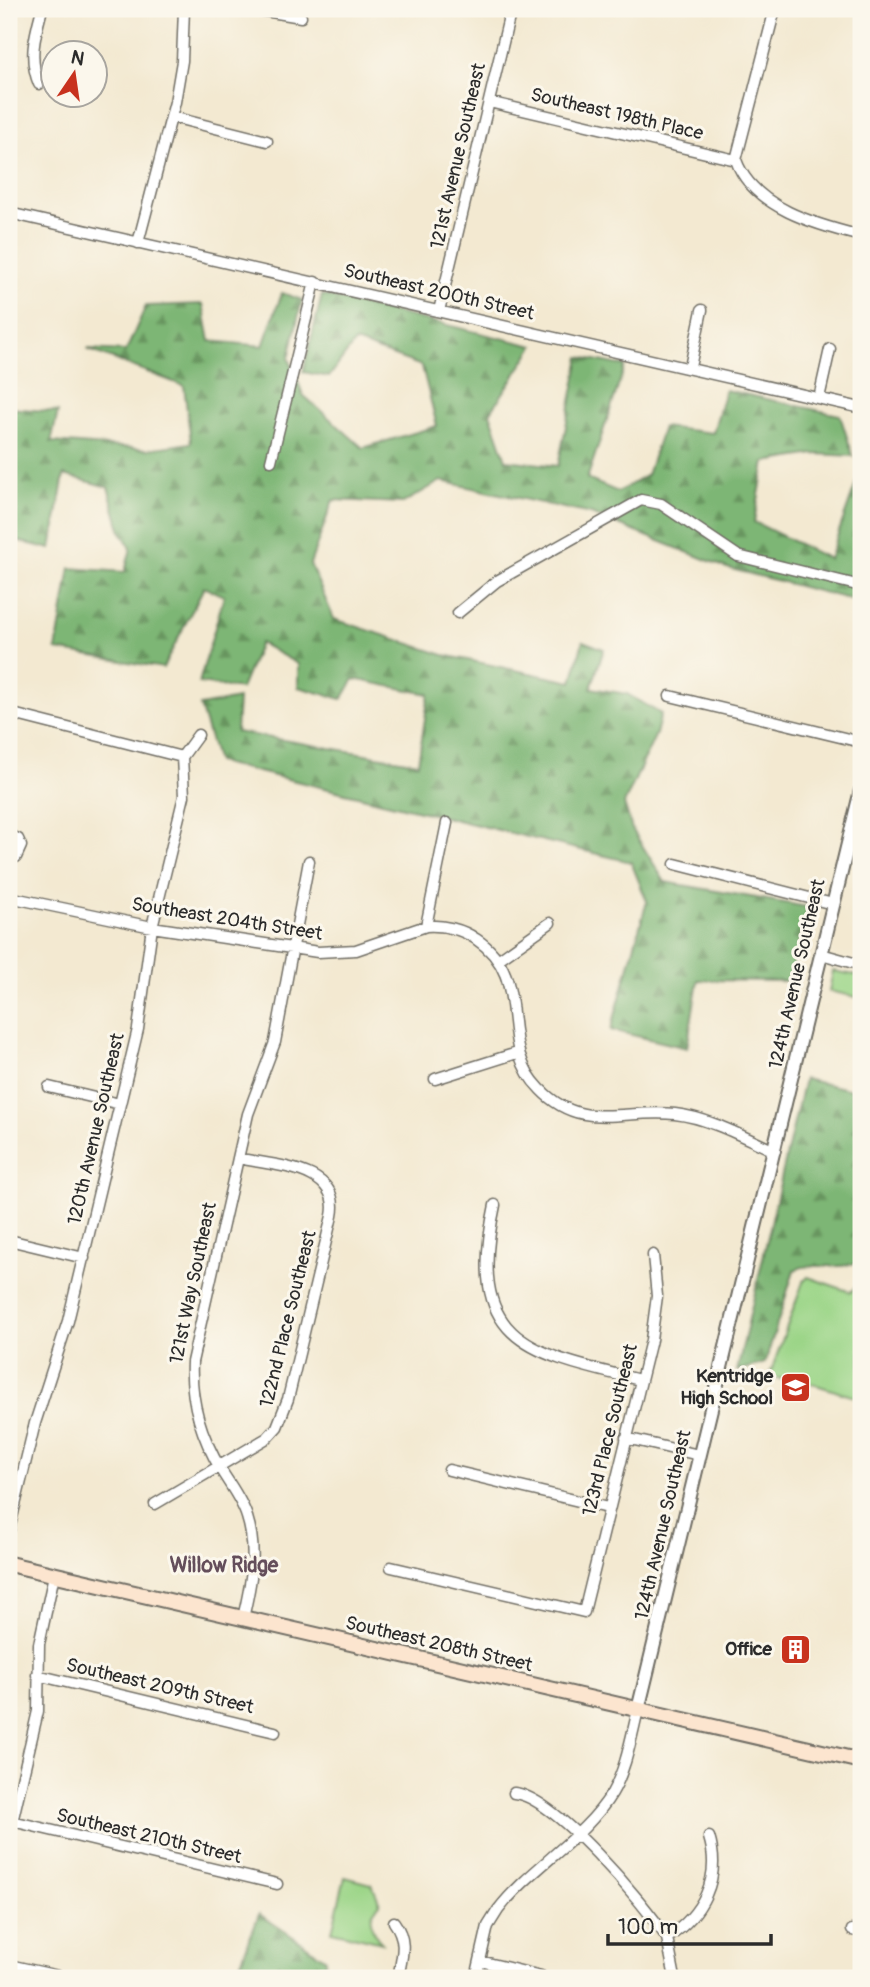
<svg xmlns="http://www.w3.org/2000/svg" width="870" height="1987" font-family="Pangolin,sans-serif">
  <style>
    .green { fill: #9cd588; stroke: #64805a; stroke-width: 2 }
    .forest { fill: url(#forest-firs); stroke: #547050; stroke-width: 2 }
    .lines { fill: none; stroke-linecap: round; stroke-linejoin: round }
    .minor-casing { stroke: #716e65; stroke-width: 13 }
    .tertiary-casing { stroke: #716e65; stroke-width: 16 }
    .secondary-casing { stroke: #716e65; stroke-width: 18 }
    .minor { stroke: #fff; stroke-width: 10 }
    .tertiary { stroke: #fff; stroke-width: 12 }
    .secondary { stroke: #fce5cf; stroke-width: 14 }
    .labels { text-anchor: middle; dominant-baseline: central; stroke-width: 6; stroke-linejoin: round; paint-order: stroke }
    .street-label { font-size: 19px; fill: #2b2b2b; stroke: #fbf7ec }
    .poi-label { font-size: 19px; font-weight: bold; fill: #2b2b2b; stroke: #fbf7ec; text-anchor: end }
    .neighbourhood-label { font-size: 21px; font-weight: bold; fill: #644e5b; stroke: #fbf7ec }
  </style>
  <defs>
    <pattern id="forest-firs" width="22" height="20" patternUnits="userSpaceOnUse" patternTransform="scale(1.75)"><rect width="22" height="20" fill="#7db674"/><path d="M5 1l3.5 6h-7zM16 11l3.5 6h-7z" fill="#67945f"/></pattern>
  </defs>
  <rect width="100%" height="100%" fill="#fbf7ec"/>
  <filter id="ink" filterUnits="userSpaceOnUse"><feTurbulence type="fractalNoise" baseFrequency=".0143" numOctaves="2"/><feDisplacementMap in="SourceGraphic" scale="14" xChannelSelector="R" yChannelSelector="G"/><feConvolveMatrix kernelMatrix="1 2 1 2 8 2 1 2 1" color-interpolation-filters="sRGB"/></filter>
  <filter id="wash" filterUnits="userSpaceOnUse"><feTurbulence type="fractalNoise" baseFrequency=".00686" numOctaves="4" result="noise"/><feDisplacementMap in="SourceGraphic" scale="28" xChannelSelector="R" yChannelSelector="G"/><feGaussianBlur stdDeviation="1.57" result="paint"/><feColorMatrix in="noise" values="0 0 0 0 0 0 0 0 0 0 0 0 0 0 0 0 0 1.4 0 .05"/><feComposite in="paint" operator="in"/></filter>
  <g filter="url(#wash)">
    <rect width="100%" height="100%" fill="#f3e9d1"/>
    <path class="green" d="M 833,971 L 861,976 L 861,998 L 829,991 Z
      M 808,1277 L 851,1292 L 861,1281 L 861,1399 L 813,1384 L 769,1377 L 803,1282 Z
      M 345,1877 L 372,1884 L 380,1904 C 366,1916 370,1931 382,1943 L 332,1931 Z"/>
    <path class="forest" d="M 282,293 L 302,300 L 289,358 L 303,395 L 363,448 L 437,426 L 422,366 L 355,342 L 329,377 L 303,372 L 322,295 L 534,346 L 490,413 L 506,460 L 558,466 L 580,357 L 625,366 L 587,479 L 618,492 L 647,475 L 663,427 L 713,433 L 725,390 L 840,415 L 853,456 L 815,454 L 765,462 L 754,522 L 829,559 L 861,470 L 861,602 L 727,568 L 591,514 L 441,481 L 403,503 L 333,500 L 310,564 L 334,619 L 444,655 L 572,682 L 583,641 L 604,649 L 591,688 L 627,694 L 661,714 L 656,734 L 624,804 L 632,829 L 665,882 L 808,907 L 789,981 L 698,980 L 687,1048 L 611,1030 L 647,901 L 631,862 L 217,762 L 200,706 L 238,699 L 236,732 L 418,763 L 429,694 L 354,679 L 342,699 L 298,687 L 298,664 L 260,643 L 241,689 L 199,683 L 224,596 L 204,587 L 163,668 L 56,650 L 70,568 L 125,572 L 131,548 L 121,532 L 108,487 L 64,475 L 51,549 L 9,539 L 9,408 L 58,412 L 51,442 L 148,449 L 191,443 L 184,386 L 87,349 L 126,351 L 146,306 L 203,304 L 210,341 L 263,346 Z
      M 804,1079 L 861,1092 L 861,1260 C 839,1273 817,1260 794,1270 L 765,1363 L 737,1371 Z
      M 259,1914 L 326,1959 L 322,1978 L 235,1978 Z"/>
  </g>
  <g filter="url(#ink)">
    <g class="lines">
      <defs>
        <path id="minor" d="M 253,9 L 301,17
          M 39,84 C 28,58 35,35 42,9
          M 489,102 L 736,160
          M 172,117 L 267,141
          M 736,160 L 775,9
          M 736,160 C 753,208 817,225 861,236
          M 9,213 L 861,408
          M 138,243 L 175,102 L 182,61 L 184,9
          M 439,311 L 511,9
          M 690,367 L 702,310
          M 819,398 L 830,349
          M 271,461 L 315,282
          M 458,613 L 497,581 L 641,500 L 661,504 L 738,556 L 861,586
          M 670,696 L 861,742
          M 9,713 L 182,757
          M 9,835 L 18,839 L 21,846 L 16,857 L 9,860
          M 675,864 L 833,904
          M 9,897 L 152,927 L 318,952 L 356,950 L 426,926 C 443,925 462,929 476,939 C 535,978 494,1043 540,1089 C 582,1133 624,1108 675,1114 C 710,1118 743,1137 775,1151
          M 426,926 L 447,823
          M 821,954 L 861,965
          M 499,959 L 550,923
          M 435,1079 L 517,1053
          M 49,1087 L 120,1104
          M 495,1205 C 465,1342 527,1353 640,1380
          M 9,1240 L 84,1258
          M 626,1438 L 699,1455
          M 449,1470 L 608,1508
          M 155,1504 L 267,1438 L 277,1427 L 288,1399 L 332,1216 C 342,1166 272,1166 238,1158
          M 9,1530 L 35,1423 L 68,1321 L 138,1029 L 152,927 L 184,796 L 182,757 L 198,735
          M 391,1567 L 584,1612 L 651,1340 L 657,1296 L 653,1255
          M 243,1618 C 251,1584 258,1551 247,1517 C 242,1500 230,1485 221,1470 C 201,1436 190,1402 192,1362 L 248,1114 L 275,1042 L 309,861
          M 37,1675 L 275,1732
          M 514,1793 C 555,1797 643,1902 667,1938
          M 12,1821 L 277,1884
          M 9,1835 L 38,1711 L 39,1644 L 54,1575
          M 394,1922 C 408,1941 402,1956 398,1978
          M 852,1930 L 861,1932
          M 480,1961 L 541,1976
          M 9,1965 L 67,1978
          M 476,1978 L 488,1926 L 498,1910 C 530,1868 585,1838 612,1793 C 626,1769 631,1738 638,1710
          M 675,1978 L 667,1938 C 702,1915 722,1879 709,1837"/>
        <path id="tertiary" d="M 638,1710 L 861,790"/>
        <path id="secondary" d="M 9,1564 L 861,1761"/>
      </defs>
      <use href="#minor" class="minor-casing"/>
      <use href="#tertiary" class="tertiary-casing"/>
      <use href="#secondary" class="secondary-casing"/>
      <use href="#minor" class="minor"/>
      <use href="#tertiary" class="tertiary"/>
      <use href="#secondary" class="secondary"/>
    </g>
  </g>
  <defs>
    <symbol id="school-square" viewBox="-11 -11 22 22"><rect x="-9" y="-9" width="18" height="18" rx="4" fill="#c8321e" stroke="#fbf7ec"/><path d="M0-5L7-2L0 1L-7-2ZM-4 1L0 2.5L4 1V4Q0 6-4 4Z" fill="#fff"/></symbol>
    <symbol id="building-square" viewBox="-11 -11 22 22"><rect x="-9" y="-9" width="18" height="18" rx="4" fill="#c8321e" stroke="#fbf7ec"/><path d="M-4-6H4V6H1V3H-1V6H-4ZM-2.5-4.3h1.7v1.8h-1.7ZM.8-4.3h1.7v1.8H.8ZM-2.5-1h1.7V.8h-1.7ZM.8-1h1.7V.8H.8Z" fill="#fff"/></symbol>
  </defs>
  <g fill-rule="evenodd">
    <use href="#school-square" x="778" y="1370" width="35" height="35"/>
    <use href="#building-square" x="778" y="1632" width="35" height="35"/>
  </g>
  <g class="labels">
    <g class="street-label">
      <text transform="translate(617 114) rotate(13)">Southeast 198th Place</text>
      <text transform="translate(458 156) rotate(-77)">121st Avenue Southeast</text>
      <text transform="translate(439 292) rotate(13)">Southeast 200th Street</text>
      <text transform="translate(227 919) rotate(9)">Southeast 204th Street</text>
      <text transform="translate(797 974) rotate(-77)">124th Avenue Southeast</text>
      <text transform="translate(96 1129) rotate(-77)">120th Avenue Southeast</text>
      <text transform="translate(193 1283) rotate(-78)">121st Way Southeast</text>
      <text transform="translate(288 1319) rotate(-76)">122nd Place Southeast</text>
      <text transform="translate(610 1430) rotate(-76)">123rd Place Southeast</text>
      <text transform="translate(663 1525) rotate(-77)">124th Avenue Southeast</text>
      <text transform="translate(439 1644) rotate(13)">Southeast 208th Street</text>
      <text transform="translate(160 1686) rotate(13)">Southeast 209th Street</text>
      <text transform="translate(149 1836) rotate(13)">Southeast 210th Street</text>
    </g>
    <g class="poi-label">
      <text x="773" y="1376">Kentridge<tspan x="773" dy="22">High School</tspan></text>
      <text x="772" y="1649">Office</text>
    </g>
    <g class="neighbourhood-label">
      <text x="224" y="1565">Willow Ridge</text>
    </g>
  </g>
  <rect width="870" height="1987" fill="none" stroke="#fbf7ec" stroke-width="35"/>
  <g transform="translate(74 74) rotate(13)"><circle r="33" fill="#fbf7ec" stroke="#a8a59f" stroke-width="2"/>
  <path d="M0-5L12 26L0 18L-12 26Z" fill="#c8321e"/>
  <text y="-10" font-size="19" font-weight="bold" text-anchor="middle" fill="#2b2b2b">N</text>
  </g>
  <path d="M608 1934v10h163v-10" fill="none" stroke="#2b2b2b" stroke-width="3.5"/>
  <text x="618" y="1934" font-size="21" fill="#2b2b2b" stroke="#fbf7ec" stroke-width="5" paint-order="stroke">100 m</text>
</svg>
